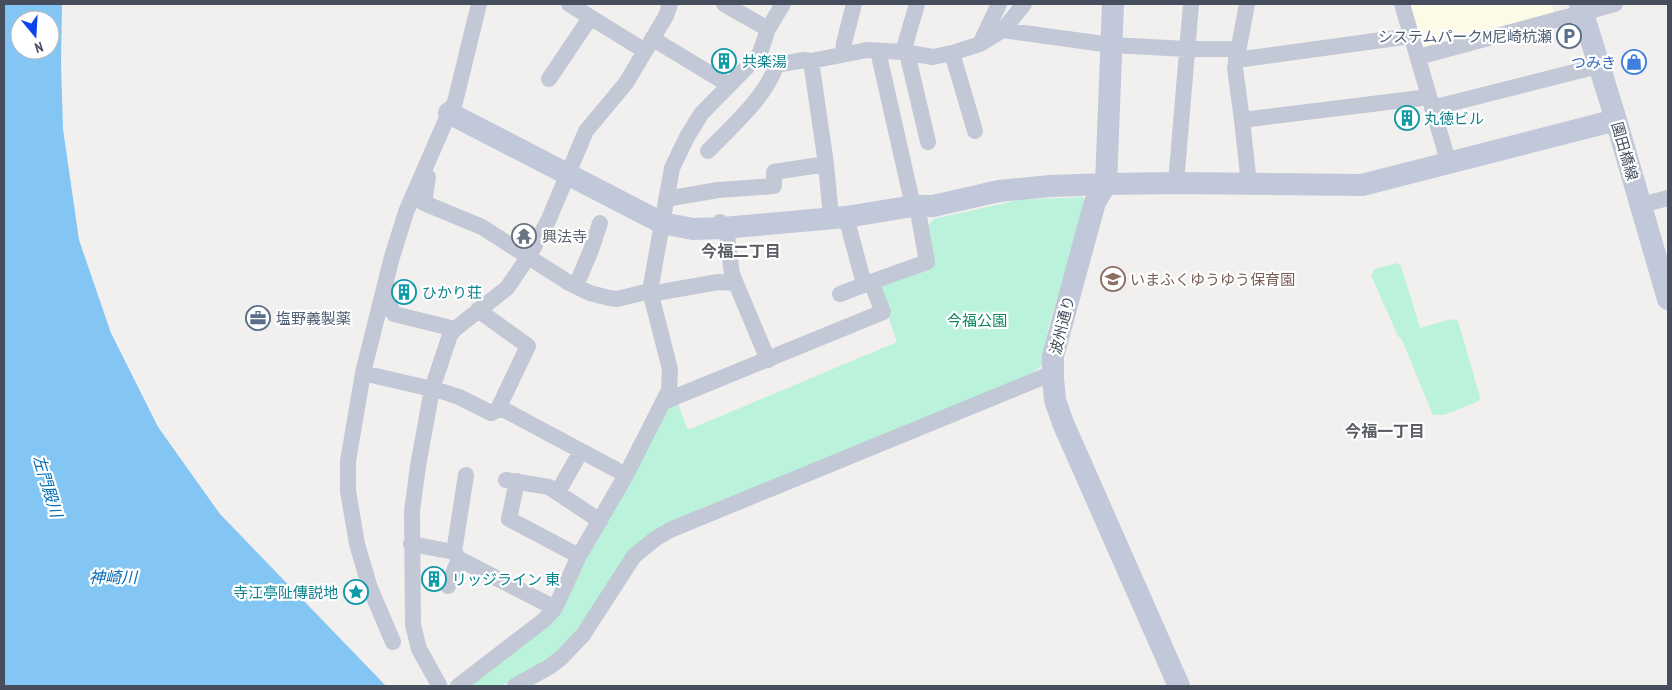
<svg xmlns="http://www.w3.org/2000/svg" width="1672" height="690" font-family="'PT Sans Narrow','Noto Sans JP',sans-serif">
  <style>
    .commercial { fill: #fdfbe7 }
    .green { fill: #baf2db }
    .water { fill: #84c6f3; fill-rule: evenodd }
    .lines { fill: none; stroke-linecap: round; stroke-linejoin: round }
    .street { stroke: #c2c8d5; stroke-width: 16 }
    .secondary { stroke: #c0c8d9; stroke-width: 22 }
    .labels { text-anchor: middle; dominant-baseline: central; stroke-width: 4.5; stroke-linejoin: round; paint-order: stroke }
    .service-label { font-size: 15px; fill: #4e5e75; stroke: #fff; text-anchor: end }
    .culture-label { font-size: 15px; fill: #0d838f; stroke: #fff; text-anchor: start }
    .shop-label { font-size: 15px; fill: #366cbe; stroke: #fff; text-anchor: end }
    .street-label { font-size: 15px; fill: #464e5e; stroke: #fff }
    .worship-label { font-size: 15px; fill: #5b616d; stroke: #fff; text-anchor: start }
    .education-label { font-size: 15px; fill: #785e54; stroke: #fff; text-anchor: start }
    .park-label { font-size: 15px; fill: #108662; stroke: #fff }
    .neighbourhood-label { font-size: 16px; font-weight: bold; fill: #5b5e65; stroke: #fff }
    .water-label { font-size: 16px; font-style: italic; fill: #026db5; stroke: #fff }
  </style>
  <rect width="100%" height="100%" fill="#f2efef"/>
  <path class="commercial" d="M 1407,4 L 1552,4 L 1554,15 L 1428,50 L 1421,48 Z"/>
  <path class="green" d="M 1083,197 L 1085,207 L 1048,329 L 1043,364 L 1033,373 L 671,523 L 560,650 L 538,666 L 501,686 L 467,686 L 534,634 L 581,561 L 669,404 L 677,401 L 687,428 L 690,429 L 897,342 L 888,316 L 892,314 L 881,288 L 883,285 L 933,265 L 925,228 L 934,219 L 1018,200 Z
    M 1397,263 L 1401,266 L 1420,328 L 1451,319 L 1458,321 L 1480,397 L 1479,401 L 1444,415 L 1433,415 L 1402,340 L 1398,336 L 1371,275 L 1375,269 Z"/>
  <path class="water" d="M 4,4 L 62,4 L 61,64 L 63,129 L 79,240 L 111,333 L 158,427 L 220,514 L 386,686 L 4,686 ZM 20,20 L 50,20 L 50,50 L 20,50 Z"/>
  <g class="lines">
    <path class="street" d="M 569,4 L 645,51
      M 724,4 L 768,29 L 760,53 L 755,59 L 776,65 L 804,60 L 811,61 L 867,50 L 903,52 L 933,57 L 952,53 L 980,44 L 1003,30 L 1111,45 L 1187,49 L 1238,49
      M 1247,4 L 1235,68 L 1242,120 L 1249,184
      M 1402,4 L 1449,164
      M 768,29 L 783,4
      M 1003,30 L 1024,4
      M 653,39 L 729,85
      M 980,44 L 999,4
      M 878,51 L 913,206
      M 903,52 L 917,4
      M 907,53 L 928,142
      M 952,53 L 975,131
      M 843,54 L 844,43 L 854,4
      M 1418,57 L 1615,4
      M 1236,60 L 1411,36
      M 811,61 L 826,164 L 831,217
      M 549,79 L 590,18
      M 1432,108 L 1598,66
      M 1242,120 L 1429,97
      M 708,151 C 730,128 768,95 776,65
      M 428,177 L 424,203 L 482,227 L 569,283 L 590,293 L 609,298 L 617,299 L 650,291
      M 1176,183 L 1191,4
      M 666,199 L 718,190 L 774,186 L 774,172 L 826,164
      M 1641,205 L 1668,198
      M 846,217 L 864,284
      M 720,222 L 727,235 L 732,274 L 768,360
      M 576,286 L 591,250 L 600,223
      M 387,289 C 393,296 387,307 394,314 L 455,329
      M 650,294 L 718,282 L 735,283
      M 840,294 L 871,282
      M 478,310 L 528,346 L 498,409
      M 363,373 L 432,389
      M 432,388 L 459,397 L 491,413 L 501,408 L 626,475
      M 663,402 L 883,312 L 871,282 L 927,262 L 917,206
      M 506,480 L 549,487 L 600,521
      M 517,481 L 509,519 L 579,556
      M 558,492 L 581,451
      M 411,544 L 454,552 L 459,559 L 555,608
      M 454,552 L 466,475
      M 448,586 L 459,559
      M 393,642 L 370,588 L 357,544 L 348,491 L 348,461 L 363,373 L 392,257 L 406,212 L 449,113 L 455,102 L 479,4
      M 439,685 L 419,649 L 413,625 L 412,511 L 418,466 L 432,389 L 450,335 L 455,329 L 507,288 L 529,256 L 548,221 L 586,131 L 626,83 L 666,16 L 670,4
      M 458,686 L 544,620 L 555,608 L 579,556 L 626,475 L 669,390 L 670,369 L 650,291 L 672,168 L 687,137 L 701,114 L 755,59
      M 515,686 L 549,667 L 561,658 L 583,635 L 634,556 L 655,539 L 670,530 L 1053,373"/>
    <path class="secondary" d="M 1113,4 L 1106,184 L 1095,202 L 1053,356 L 1053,378 L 1055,400 L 1063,423 L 1179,686
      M 1580,4 L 1616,120 L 1668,299
      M 449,113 L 662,223 L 693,229 L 723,228 L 846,217 L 913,206 L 933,206 L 999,191 L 1051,186 L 1106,184 L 1176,183 L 1362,185 L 1616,120"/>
  </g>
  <defs>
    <symbol id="parking-ring" viewBox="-11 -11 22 22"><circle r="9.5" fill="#fff" stroke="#5c6f8a" stroke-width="1.5"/><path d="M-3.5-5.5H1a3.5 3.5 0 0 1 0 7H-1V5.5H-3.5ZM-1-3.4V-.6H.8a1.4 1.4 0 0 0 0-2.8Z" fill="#5c6f8a"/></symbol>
    <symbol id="building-ring" viewBox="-11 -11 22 22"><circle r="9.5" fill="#fff" stroke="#0f9aa8" stroke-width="1.5"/><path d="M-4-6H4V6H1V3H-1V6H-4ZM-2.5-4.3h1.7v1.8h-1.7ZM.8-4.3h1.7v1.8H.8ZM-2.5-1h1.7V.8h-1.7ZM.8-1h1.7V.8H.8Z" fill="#0f9aa8"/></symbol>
    <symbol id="shop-ring" viewBox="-11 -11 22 22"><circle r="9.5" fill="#fff" stroke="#3f7fe0" stroke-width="1.5"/><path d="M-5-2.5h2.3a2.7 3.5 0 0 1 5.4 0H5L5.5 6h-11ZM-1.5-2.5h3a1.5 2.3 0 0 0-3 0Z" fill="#3f7fe0"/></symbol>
    <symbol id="temple-ring" viewBox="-11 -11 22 22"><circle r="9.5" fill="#fff" stroke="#6b7280" stroke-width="1.5"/><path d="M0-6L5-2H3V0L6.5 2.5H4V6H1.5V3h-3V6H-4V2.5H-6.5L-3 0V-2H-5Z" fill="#6b7280"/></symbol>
    <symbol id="school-ring" viewBox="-11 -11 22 22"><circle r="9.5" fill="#fff" stroke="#8d6e63" stroke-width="1.5"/><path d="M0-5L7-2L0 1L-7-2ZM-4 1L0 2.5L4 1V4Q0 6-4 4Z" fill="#8d6e63"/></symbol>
    <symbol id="office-ring" viewBox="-11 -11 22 22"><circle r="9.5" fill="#fff" stroke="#5c6f8a" stroke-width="1.5"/><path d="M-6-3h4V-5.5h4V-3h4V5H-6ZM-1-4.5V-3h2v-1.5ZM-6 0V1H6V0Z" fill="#5c6f8a"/></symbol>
    <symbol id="sight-ring" viewBox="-11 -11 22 22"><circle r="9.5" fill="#fff" stroke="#0f9aa8" stroke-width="1.5"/><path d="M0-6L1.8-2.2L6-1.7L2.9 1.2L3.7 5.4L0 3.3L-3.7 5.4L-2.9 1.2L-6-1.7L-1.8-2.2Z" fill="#0f9aa8"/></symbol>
  </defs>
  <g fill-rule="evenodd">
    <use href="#parking-ring" x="1555" y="22" width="28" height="28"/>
    <use href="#building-ring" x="710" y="47" width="28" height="28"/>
    <use href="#shop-ring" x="1620" y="48" width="28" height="28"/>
    <use href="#building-ring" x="1393" y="104" width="28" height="28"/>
    <use href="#temple-ring" x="510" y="222" width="28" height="28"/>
    <use href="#school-ring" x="1099" y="265" width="28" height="28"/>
    <use href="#building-ring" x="390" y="278" width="28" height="28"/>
    <use href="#office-ring" x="244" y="304" width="28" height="28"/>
    <use href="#building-ring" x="420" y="565" width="28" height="28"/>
    <use href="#sight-ring" x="342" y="578" width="28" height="28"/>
  </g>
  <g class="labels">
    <g class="service-label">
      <text x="1552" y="36">システムパークM尼崎杭瀬</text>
      <text x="276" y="318" text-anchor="start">塩野義製薬</text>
    </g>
    <g class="culture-label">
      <text x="742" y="61">共楽湯</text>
      <text x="1424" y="118">丸徳ビル</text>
      <text x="422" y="292">ひかり荘</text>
      <text x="452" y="579">リッジライン 東</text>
      <text x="338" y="592" text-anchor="end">寺江亭阯傳説地</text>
    </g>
    <g class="shop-label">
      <text x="1616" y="62">つみき</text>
    </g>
    <g class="street-label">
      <text transform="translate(1625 151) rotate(74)">園田橋線</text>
      <text transform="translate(1062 325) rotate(-76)">波州通り</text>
    </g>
    <g class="worship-label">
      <text x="542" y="236">興法寺</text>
    </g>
    <g class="education-label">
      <text x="1130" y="279">いまふくゆうゆう保育園</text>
    </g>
    <g class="park-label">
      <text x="977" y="320">今福公園</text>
    </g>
    <g class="neighbourhood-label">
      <text x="741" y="251">今福二丁目</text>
      <text x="1385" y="431">今福一丁目</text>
    </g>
    <g class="water-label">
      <text transform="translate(48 486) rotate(73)">左門殿川</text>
      <text x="113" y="577">神崎川</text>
    </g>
  </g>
  <rect width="1672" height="690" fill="none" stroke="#464e5e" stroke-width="10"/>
  <g transform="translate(35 35) rotate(162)"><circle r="24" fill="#ffffff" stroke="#b5b8bf"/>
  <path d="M0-4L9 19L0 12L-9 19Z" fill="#0b43ef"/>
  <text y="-8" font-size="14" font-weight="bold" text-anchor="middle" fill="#464e5e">N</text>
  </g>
</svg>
